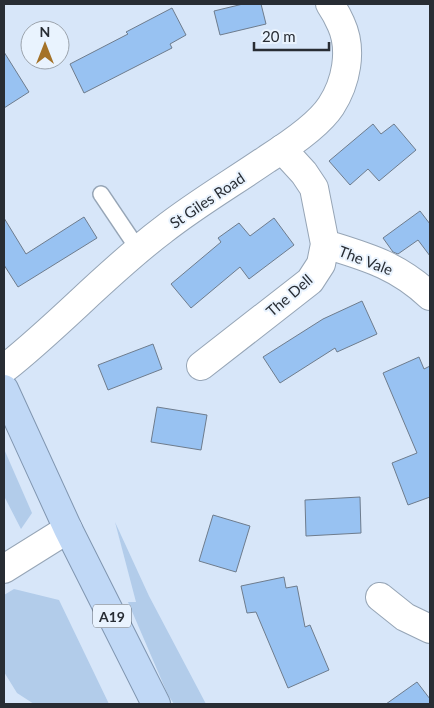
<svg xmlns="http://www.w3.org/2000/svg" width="434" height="708" font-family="Lato,sans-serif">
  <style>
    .green { fill: #b2ccea }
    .building { fill: #98c2f2; stroke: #6e7c8d }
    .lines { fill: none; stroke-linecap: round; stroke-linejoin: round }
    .service-casing { stroke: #96a5b6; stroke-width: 18 }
    .minor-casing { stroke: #96a5b6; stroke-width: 30 }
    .tertiary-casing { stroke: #96a5b6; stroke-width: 30 }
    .trunk-casing { stroke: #8096b0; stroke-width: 30 }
    .service { stroke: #fff; stroke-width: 15 }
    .minor { stroke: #fff; stroke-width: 28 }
    .tertiary { stroke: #fff; stroke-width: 28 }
    .trunk { stroke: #c0d8f6; stroke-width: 28 }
    .labels { text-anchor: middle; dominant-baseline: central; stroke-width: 4; stroke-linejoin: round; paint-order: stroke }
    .shield { fill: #e9f3fe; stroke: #626871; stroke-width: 1 }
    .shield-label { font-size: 14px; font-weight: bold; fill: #282d34 }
    .street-label { font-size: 15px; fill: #282d34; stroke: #e9f3fe }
  </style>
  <rect width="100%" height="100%" fill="#d7e6f9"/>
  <path class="green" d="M 4,449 L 32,513 L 21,529 L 4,496 Z
    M 115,522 L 149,596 L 206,704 L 174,704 L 168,695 L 128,602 L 136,602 Z
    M 14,589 L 59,600 L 109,704 L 34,704 L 17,693 L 4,672 L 4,595 Z"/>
  <path class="building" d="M 243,4 L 261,4 L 266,24 L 220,35 L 214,11 Z
    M 172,8 L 186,35 L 170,44 L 172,48 L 84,93 L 70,64 L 128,34 L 126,32 Z
    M 4,52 L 29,92 L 4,108 Z
    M 373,124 L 381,134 L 394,124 L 416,150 L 379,181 L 368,169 L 350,185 L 329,161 Z
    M 420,211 L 430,224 L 430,256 L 418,240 L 398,254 L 393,252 L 383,238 Z
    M 84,217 L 97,238 L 18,287 L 4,265 L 4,218 L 26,254 Z
    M 274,218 L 294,245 L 249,279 L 240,267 L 191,308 L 171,284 L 221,242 L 218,238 L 239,223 L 250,236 Z
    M 362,301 L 377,334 L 337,352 L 335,348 L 280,383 L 263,357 L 323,319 Z
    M 153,344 L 162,369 L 108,390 L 98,365 Z
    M 419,357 L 424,369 L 430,366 L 430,497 L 408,505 L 392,463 L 417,453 L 383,373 Z
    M 157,407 L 207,415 L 201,450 L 151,442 Z
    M 360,497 L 361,533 L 306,536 L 305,500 Z
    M 213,515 L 250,526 L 236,572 L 199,561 Z
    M 284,577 L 286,588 L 297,586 L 305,627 L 310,625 L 329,670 L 288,688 L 256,612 L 247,613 L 241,586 Z
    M 417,682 L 430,699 L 430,704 L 386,704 Z"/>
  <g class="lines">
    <defs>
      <path id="service" d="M 101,194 L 138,249"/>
      <path id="minor" d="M 325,244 C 367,257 397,265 430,296
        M 201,366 L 310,281 L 321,264 L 325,244 L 314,188 L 304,173 L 282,149
        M 4,569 L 68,529
        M 380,597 L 405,617 L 430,629"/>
      <path id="tertiary" d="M 4,369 C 60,325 107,272 163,230 C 196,204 232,183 267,159 C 286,147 318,126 331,106 C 346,83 353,50 341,24 C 338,17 334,10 330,4"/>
      <path id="trunk" d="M 4,389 L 68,529 L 156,704"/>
    </defs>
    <use href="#service" class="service-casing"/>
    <use href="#minor" class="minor-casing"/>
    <use href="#tertiary" class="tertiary-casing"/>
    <use href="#trunk" class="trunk-casing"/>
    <use href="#service" class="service"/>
    <use href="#minor" class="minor"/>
    <use href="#tertiary" class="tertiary"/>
    <use href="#trunk" class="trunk"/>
  </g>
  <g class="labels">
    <rect class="shield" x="93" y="604.5" width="38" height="23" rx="4"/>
    <g class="shield-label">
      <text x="112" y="616">A19</text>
    </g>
    <g class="street-label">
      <text transform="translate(207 200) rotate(-34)">St Giles Road</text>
      <text transform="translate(366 260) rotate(21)">The Vale</text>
      <text transform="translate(289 295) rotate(-41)">The Dell</text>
    </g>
  </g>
  <rect width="434" height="708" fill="none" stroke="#282d34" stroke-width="10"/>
  <g transform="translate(45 45)"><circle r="24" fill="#e9f3fe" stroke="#9ca4ad"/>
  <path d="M0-4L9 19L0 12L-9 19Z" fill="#a47228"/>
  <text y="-8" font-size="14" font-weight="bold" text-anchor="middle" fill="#282d34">N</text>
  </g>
  <path d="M254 42v8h75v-8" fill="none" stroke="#282d34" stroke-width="2.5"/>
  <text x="262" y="42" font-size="15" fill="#282d34" stroke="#e9f3fe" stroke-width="4" paint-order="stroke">20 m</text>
</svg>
